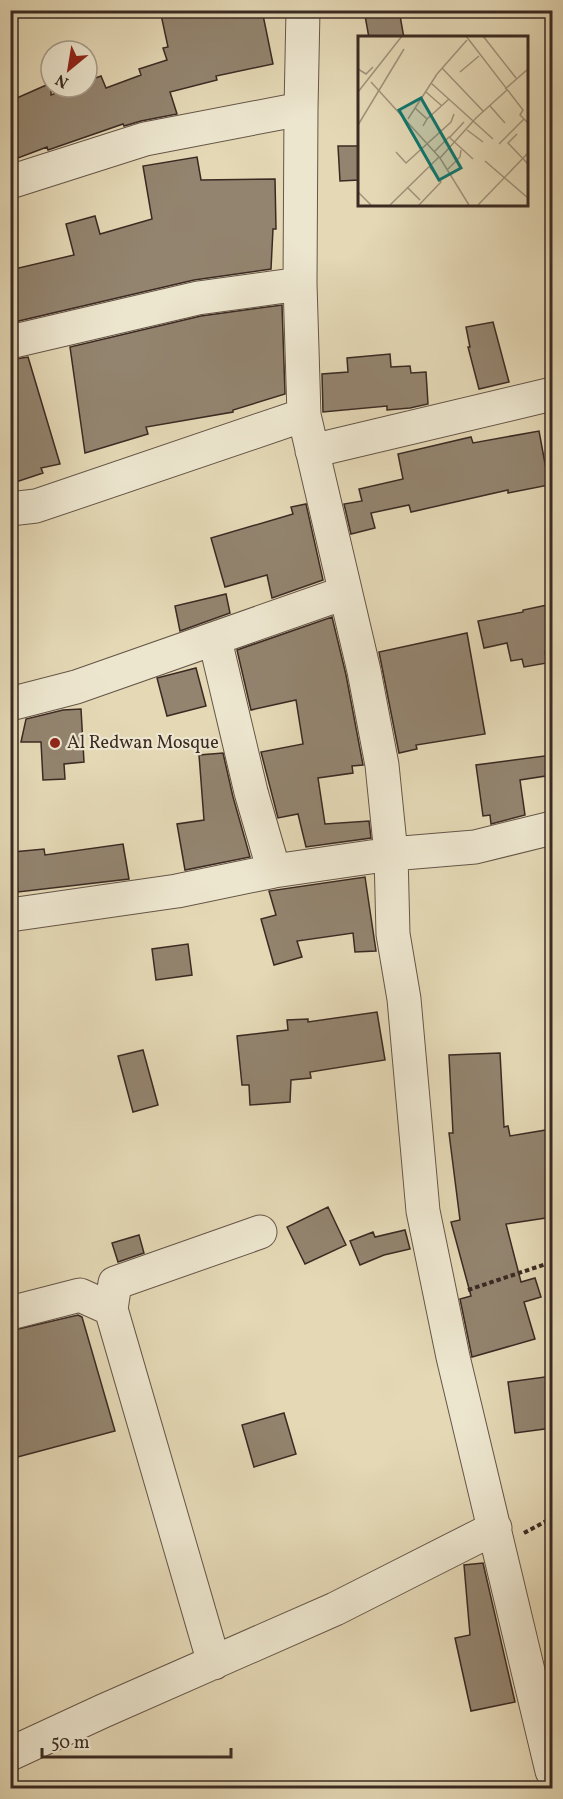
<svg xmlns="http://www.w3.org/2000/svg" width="563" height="1799" font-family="Vollkorn,serif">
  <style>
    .building { fill: #93846f; stroke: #3b2a23; stroke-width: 1.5 }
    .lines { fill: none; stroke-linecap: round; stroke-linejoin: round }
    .minor-casing { stroke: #655648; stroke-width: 35 }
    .path { stroke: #3b2a23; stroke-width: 4; stroke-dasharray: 4.5 3; stroke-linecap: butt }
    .minor { stroke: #ede6cf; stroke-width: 33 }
    .poi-dot { fill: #8f2418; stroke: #ede6cf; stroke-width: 2 }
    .labels { text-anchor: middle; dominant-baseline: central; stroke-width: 4.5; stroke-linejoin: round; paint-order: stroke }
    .poi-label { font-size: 18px; fill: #3b2a23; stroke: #ede6cf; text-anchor: start }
    .inset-road { fill: none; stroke: #a0927b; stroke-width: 1.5 }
    .view { fill: #0f766e; fill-opacity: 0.15; stroke: #0f766e; stroke-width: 3 }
    .inset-edge { fill: none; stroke: #3b2a23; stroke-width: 3 }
  </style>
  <rect width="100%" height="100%" fill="#e4d8b5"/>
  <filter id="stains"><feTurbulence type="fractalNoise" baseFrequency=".00333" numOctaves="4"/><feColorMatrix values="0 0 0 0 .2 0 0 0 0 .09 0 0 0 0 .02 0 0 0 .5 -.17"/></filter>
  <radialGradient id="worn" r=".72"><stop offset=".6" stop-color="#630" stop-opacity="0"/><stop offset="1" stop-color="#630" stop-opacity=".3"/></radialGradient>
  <path class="building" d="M 160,10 L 262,10 L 273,64 L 216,76 L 217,80 L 170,92 L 177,114 L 141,121 L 124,126 L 123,124 L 48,150 L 47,147 L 10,161 L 10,101 L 51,83 L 51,95 L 73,87 L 87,87 L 87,81 L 101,76 L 106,88 L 141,75 L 139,69 L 167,60 L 163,48 L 168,47 Z
    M 364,10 L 399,10 L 404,38 L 369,38 Z
    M 338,146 L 359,146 L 359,180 L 340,181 Z
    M 197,157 L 201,180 L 275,179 L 276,229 L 273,229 L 271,269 L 194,280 L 10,323 L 10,270 L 74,255 L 66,224 L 95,216 L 100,234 L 152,219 L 143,166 Z
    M 282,305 L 285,394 L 233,410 L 233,412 L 146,427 L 148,434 L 85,453 L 70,347 L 201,316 Z
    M 493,322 L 509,382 L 479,389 L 468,347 L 470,347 L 466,327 Z
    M 390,354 L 391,367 L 410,366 L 411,373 L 426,372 L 428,404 L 410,408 L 387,410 L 387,406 L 323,412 L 322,374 L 348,372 L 347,358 Z
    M 28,357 L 60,464 L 41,468 L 43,473 L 10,484 L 10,360 Z
    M 539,431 L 549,485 L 508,493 L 508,490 L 411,512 L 409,505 L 371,513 L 375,528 L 351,534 L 344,504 L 362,501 L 359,489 L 403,479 L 398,454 L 471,437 L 473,443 Z
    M 306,504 L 323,580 L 272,598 L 267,575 L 225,587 L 211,538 L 293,514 L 291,507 Z
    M 226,594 L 230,613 L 180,631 L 175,606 Z
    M 552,604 L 552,651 L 545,652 L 547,663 L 524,667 L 522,659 L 511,661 L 507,643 L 484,648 L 478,621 L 523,612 L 523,610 Z
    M 332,617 L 346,675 L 363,765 L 352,766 L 353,773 L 318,778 L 325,824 L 369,821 L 371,838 L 306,847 L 298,814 L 278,818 L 261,752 L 303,744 L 296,700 L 251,710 L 237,650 Z
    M 467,633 L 485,734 L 416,745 L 417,749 L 399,753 L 379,652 Z
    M 196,668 L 206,706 L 167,716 L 157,678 Z
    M 81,709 L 84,762 L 64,764 L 65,779 L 43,780 L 41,742 L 21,742 L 26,719 L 63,710 Z
    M 223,753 L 233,797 L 250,857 L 185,870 L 177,824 L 204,820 L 199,755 Z
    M 552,755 L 552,775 L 520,780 L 525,815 L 491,824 L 490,815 L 483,816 L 476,765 Z
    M 123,844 L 129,879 L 18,892 L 13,852 L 44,849 L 45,855 Z
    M 365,877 L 376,951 L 355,952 L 353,933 L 297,941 L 302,957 L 274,965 L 261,919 L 276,915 L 269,891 Z
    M 188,944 L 192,975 L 156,980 L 152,949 Z
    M 377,1012 L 385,1060 L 310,1072 L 311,1078 L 291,1080 L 290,1102 L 250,1105 L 249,1085 L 242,1085 L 237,1036 L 288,1030 L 287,1020 L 308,1019 L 308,1022 Z
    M 143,1050 L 158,1105 L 133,1112 L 118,1056 Z
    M 500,1053 L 504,1127 L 508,1126 L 510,1136 L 552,1129 L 552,1217 L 506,1224 L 521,1282 L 535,1278 L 541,1297 L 524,1302 L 535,1339 L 472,1357 L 460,1299 L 471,1296 L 451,1222 L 460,1220 L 449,1133 L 453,1133 L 449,1055 Z
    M 328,1207 L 346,1245 L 305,1264 L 287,1227 Z
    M 405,1230 L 410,1249 L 384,1255 L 360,1265 L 350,1241 L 373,1232 L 375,1237 Z
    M 139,1235 L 144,1253 L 118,1262 L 112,1243 Z
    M 78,1315 L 82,1317 L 115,1431 L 10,1459 L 10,1331 Z
    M 552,1376 L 552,1428 L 515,1433 L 508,1382 Z
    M 284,1413 L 296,1454 L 254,1467 L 242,1425 Z
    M 483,1563 L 515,1702 L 471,1711 L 455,1638 L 470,1635 L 464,1565 Z"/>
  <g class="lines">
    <defs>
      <path id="minor" d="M 303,10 L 301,109 L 300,284 L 304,415 L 364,671 L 382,765 L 391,854 L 393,934 L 404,999 L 423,1211 L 453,1357 L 552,1771
        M 10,182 L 145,139 L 301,109
        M 10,342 L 198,298 L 300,284
        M 312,451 L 552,394
        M 10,509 L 36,506 L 304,415
        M 215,640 L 251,792 L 274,871
        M 10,704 L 76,687 L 344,593
        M 10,915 L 177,891 L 274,871 L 391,854 L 475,847 L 552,828
        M 10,1313 L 80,1295 L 111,1309
        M 214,1663 L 111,1309 L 115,1283 L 260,1232
        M 10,1754 L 103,1711 L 335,1609 L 495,1528"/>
    </defs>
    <use href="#minor" class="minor-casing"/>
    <path class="path" d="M 468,1290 L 552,1262
      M 524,1533 L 552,1518"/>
    <use href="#minor" class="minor"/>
  </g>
  <circle class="poi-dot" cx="55" cy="743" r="6"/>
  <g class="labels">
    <g class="poi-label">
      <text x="67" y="743">Al Redwan Mosque</text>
    </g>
  </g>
  <g transform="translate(358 36)">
    <rect width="170" height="170" fill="#e4d8b5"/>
    <path class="inset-road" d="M 108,0 L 165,74 L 162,79 L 170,87M 125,0 L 158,42M 84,32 L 125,75M 0,33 L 8,38 L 15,31M 102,36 L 121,20M 13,46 L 82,122 L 111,169M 73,47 L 135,103M 147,53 L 170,33M 0,56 L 44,0M 68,56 L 84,70M 132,70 L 147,87M 57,72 L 69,83 L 65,90M 50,83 L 79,38 L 109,4M 69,83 L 91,63M 0,89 L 46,13M 109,94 L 125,106M 159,98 L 150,107 L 170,128M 92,101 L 106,86M 141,108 L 166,83M 38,116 L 48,127 L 93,86 L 96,78M 76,116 L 91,101 L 115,123M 82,122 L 118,82 L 149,54M 127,125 L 170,162M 89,134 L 102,121 L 103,114M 49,151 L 62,164M 0,156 L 13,169M 32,169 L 81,121M 61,169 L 83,146 L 71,130M 120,169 L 170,117"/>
    <path class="view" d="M 63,62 L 103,132 L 81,144 L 41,74 Z"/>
    <rect width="170" height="170" class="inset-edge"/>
  </g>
  <rect width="563" height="1799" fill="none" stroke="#e4d8b5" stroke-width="36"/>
  <rect x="12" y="12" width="539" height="1775" fill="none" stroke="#3b2a23" stroke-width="3"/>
  <rect x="18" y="18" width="527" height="1763" fill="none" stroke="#3b2a23" stroke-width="1.5"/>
  <g transform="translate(69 69) rotate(210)"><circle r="28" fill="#ede6cf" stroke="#a69b8a" stroke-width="1.5"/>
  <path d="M0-4.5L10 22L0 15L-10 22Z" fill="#8f2418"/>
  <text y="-9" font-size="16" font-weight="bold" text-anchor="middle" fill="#3b2a23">N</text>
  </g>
  <path d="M42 1748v9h189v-9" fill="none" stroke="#3b2a23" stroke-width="3"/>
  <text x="51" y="1748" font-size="18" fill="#3b2a23" stroke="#ede6cf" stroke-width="4.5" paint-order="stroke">50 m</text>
  <rect width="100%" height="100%" filter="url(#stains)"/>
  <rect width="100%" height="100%" fill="url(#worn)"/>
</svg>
